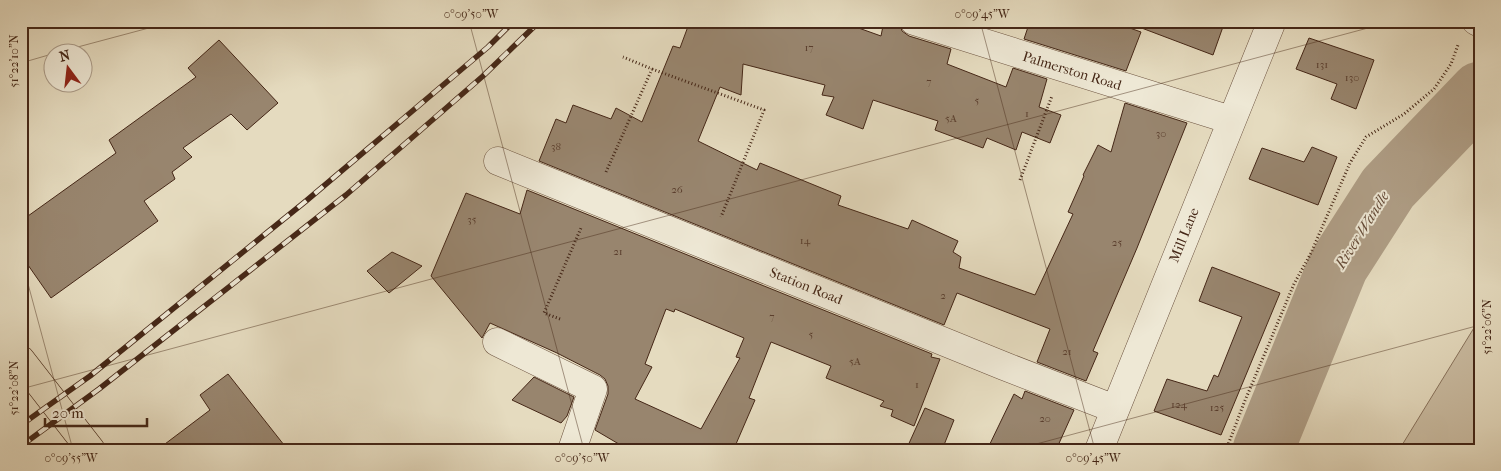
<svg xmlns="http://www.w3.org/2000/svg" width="1501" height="471" font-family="'IM FELL French Canon',serif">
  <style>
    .green { fill: #cabca2; stroke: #88725c }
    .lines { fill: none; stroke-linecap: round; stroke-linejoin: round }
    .river { stroke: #af9e86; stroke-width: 61 }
    .building { fill: #98856e; stroke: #452717; fill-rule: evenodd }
    .minor-casing { stroke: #6d5441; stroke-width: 29 }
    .major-casing { stroke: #452717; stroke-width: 29 }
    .path { stroke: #452717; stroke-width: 3; stroke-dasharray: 1 2.5; stroke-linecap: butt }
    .minor { stroke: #eee8d5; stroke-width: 28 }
    .major { stroke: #e5dbbf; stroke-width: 28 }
    .rail-casing { stroke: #452717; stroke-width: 5.5 }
    .rail { stroke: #eee8d5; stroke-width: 4; stroke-dasharray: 11; stroke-linecap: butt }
    .ticks { fill: none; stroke: #452717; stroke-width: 1; stroke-opacity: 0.45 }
    .labels { text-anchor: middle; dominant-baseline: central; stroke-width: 4; stroke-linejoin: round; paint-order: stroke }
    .number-label { font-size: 11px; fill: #5a3e2d }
    .street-label { font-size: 14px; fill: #452717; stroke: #eee8d5 }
    .water-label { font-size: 15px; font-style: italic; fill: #654b38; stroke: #eee8d5 }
    .neatline { fill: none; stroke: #452717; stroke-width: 2 }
    .ticks-label { font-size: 12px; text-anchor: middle; fill: #452717 }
  </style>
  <rect width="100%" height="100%" fill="#e5dbbf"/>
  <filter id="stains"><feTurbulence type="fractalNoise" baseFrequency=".004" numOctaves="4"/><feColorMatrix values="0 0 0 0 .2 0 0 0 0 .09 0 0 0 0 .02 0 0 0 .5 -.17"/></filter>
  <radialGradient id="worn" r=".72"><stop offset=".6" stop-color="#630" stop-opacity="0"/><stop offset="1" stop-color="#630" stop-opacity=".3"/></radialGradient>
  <path class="green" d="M 1480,318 L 1480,450 L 1399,450 Z"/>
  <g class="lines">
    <path class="river" d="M 1263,450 L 1338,266 L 1388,188 L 1480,92"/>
  </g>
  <path class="building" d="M 690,21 L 839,21 L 881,36 L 884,21 L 899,21 L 902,31 L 909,36 L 951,49 L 947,64 L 1006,87 L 1013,68 L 1047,79 L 1039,107 L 1061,115 L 1050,143 L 1022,132 L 1016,150 L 987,138 L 983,148 L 935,130 L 938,121 L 873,100 L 863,129 L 826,115 L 834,97 L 822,95 L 825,85 L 743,64 L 741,95 L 720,87 L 698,141 L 757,170 L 760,163 L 841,196 L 838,205 L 908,229 L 912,220 L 958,241 L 953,252 L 961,257 L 959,268 L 1035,295 L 1073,214 L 1068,212 L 1084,176 L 1083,175 L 1098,145 L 1111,152 L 1125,103 L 1187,123 L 1137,248 L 1093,351 L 1098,353 L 1086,381 L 1037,362 L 1050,329 L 957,293 L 944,325 L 539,161 L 556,119 L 566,123 L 573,105 L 611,119 L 616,108 L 642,122 L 673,46 L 680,48 Z
    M 1030,21 L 1110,21 L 1141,32 L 1126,71 L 1024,39 Z
    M 1132,21 L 1225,21 L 1213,55 L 1131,24 Z
    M 1309,38 L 1374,60 L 1356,109 L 1331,99 L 1337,84 L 1296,69 Z
    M 219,40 L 278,103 L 247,130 L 231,114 L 183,148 L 192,157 L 172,172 L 175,179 L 144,201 L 158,221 L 51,298 L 21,255 L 21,221 L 116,153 L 109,140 L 196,77 L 188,68 Z
    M 1312,147 L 1337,157 L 1318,205 L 1249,179 L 1262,148 L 1304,162 Z
    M 527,190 L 932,354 L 931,357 L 940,359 L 914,426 L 891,416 L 893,410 L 880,406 L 884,401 L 826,378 L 831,366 L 771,342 L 749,398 L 755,400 L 736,444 L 748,450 L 629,450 L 595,430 L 608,394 L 608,386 L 605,379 L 600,375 L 557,353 L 490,323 L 482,338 L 431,276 L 466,193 L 520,214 ZM 666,309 L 674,312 L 675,309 L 744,338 L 736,357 L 740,358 L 701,429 L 635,399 L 652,367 L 645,364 Z
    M 392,252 L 422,266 L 389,293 L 367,271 Z
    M 1212,267 L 1280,293 L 1221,435 L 1154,411 L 1167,379 L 1207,391 L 1214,375 L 1218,377 L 1242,317 L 1199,301 Z
    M 228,374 L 288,450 L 157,450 L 210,410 L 200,395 Z
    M 534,377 L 574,397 L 567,416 L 561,423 L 512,400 Z
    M 1025,391 L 1074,410 L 1056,450 L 987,450 L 1014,394 L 1022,399 Z
    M 925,408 L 954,420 L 942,450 L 906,450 Z"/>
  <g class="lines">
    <defs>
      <path id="minor" d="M 914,21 L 1231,120
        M 1476,21 L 1480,23
        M 498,161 L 1004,366 L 1115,409
        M 497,342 L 593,389 L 572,450
        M 1099,450 L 1272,21"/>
      <path id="major" d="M 21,360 L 91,450"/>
    </defs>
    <use href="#minor" class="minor-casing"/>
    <use href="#major" class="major-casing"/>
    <path class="path" d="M 652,69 L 764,110 L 721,217
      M 606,172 L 652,69 L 623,57
      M 1020,180 L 1052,96
      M 560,319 L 544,313 L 581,228
      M 1226,450 L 1244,403 L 1294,284 L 1311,253 L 1350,163 L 1366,137 L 1404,114 L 1434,89 L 1451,64 L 1458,45"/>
    <use href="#minor" class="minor"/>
    <use href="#major" class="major"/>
    <defs>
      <path id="rail" d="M 21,425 L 90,376 L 306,201 L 488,47 L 514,21
        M 21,446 L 99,389 L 346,195 L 483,76 L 540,21"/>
    </defs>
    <use href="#rail" class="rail-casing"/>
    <use href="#rail" class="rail"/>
  </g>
  <path class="ticks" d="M 469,21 L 584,450M 980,21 L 1095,450M 59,52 L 175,21M 21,63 L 52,54M 21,258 L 73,450M 21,389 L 1394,21M 1014,450 L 1480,325"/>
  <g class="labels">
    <g class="number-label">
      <text x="809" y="47">17</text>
      <text x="1322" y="64">131</text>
      <text x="1352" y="77">130</text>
      <text x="929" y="81">7</text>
      <text x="977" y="100">5</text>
      <text x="1027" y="113">1</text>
      <text x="951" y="118">5A</text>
      <text x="1161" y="133">30</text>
      <text x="556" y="146">38</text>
      <text x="677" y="189">26</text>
      <text x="472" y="219">35</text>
      <text x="805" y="240">14</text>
      <text x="1117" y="242">25</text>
      <text x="618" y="251">21</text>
      <text x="943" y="295">2</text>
      <text x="772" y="316">7</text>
      <text x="811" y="334">5</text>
      <text x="1067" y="351">21</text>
      <text x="855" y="361">5A</text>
      <text x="917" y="384">1</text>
      <text x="1179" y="404">124</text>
      <text x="1217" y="407">125</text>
      <text x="1045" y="418">20</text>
    </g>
    <g class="street-label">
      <text transform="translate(1072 71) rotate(17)">Palmerston Road</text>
      <text transform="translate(1184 235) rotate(-68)">Mill Lane</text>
      <text transform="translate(806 286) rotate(22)">Station Road</text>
    </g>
    <g class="water-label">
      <text transform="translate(1362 230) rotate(-58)">River Wandle</text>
    </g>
  </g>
  <rect width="1501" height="471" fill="none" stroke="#e5dbbf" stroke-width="55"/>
  <g transform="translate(68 68) rotate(345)"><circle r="24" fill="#eee8d5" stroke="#aa9b89"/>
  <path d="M0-4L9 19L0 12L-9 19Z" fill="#8f2418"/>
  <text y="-8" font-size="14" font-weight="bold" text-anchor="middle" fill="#452717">N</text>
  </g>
  <path d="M45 418v8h102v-8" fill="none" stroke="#452717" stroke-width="2.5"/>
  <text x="52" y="418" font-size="15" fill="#452717" stroke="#eee8d5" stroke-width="4" paint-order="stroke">20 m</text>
  <rect x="28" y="28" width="1446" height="416" class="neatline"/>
  <g class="ticks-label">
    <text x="471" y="18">0°09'50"W</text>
    <text x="982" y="18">0°09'45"W</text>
    <text transform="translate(14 61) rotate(-90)" y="4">51°22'10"N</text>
    <text transform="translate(1487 327) rotate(-90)" y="4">51°22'06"N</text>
    <text transform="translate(14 388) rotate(-90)" y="4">51°22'08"N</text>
    <text x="71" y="462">0°09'55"W</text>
    <text x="582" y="462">0°09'50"W</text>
    <text x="1093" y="462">0°09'45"W</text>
  </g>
  <rect width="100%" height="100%" filter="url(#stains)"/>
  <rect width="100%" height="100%" fill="url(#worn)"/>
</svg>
